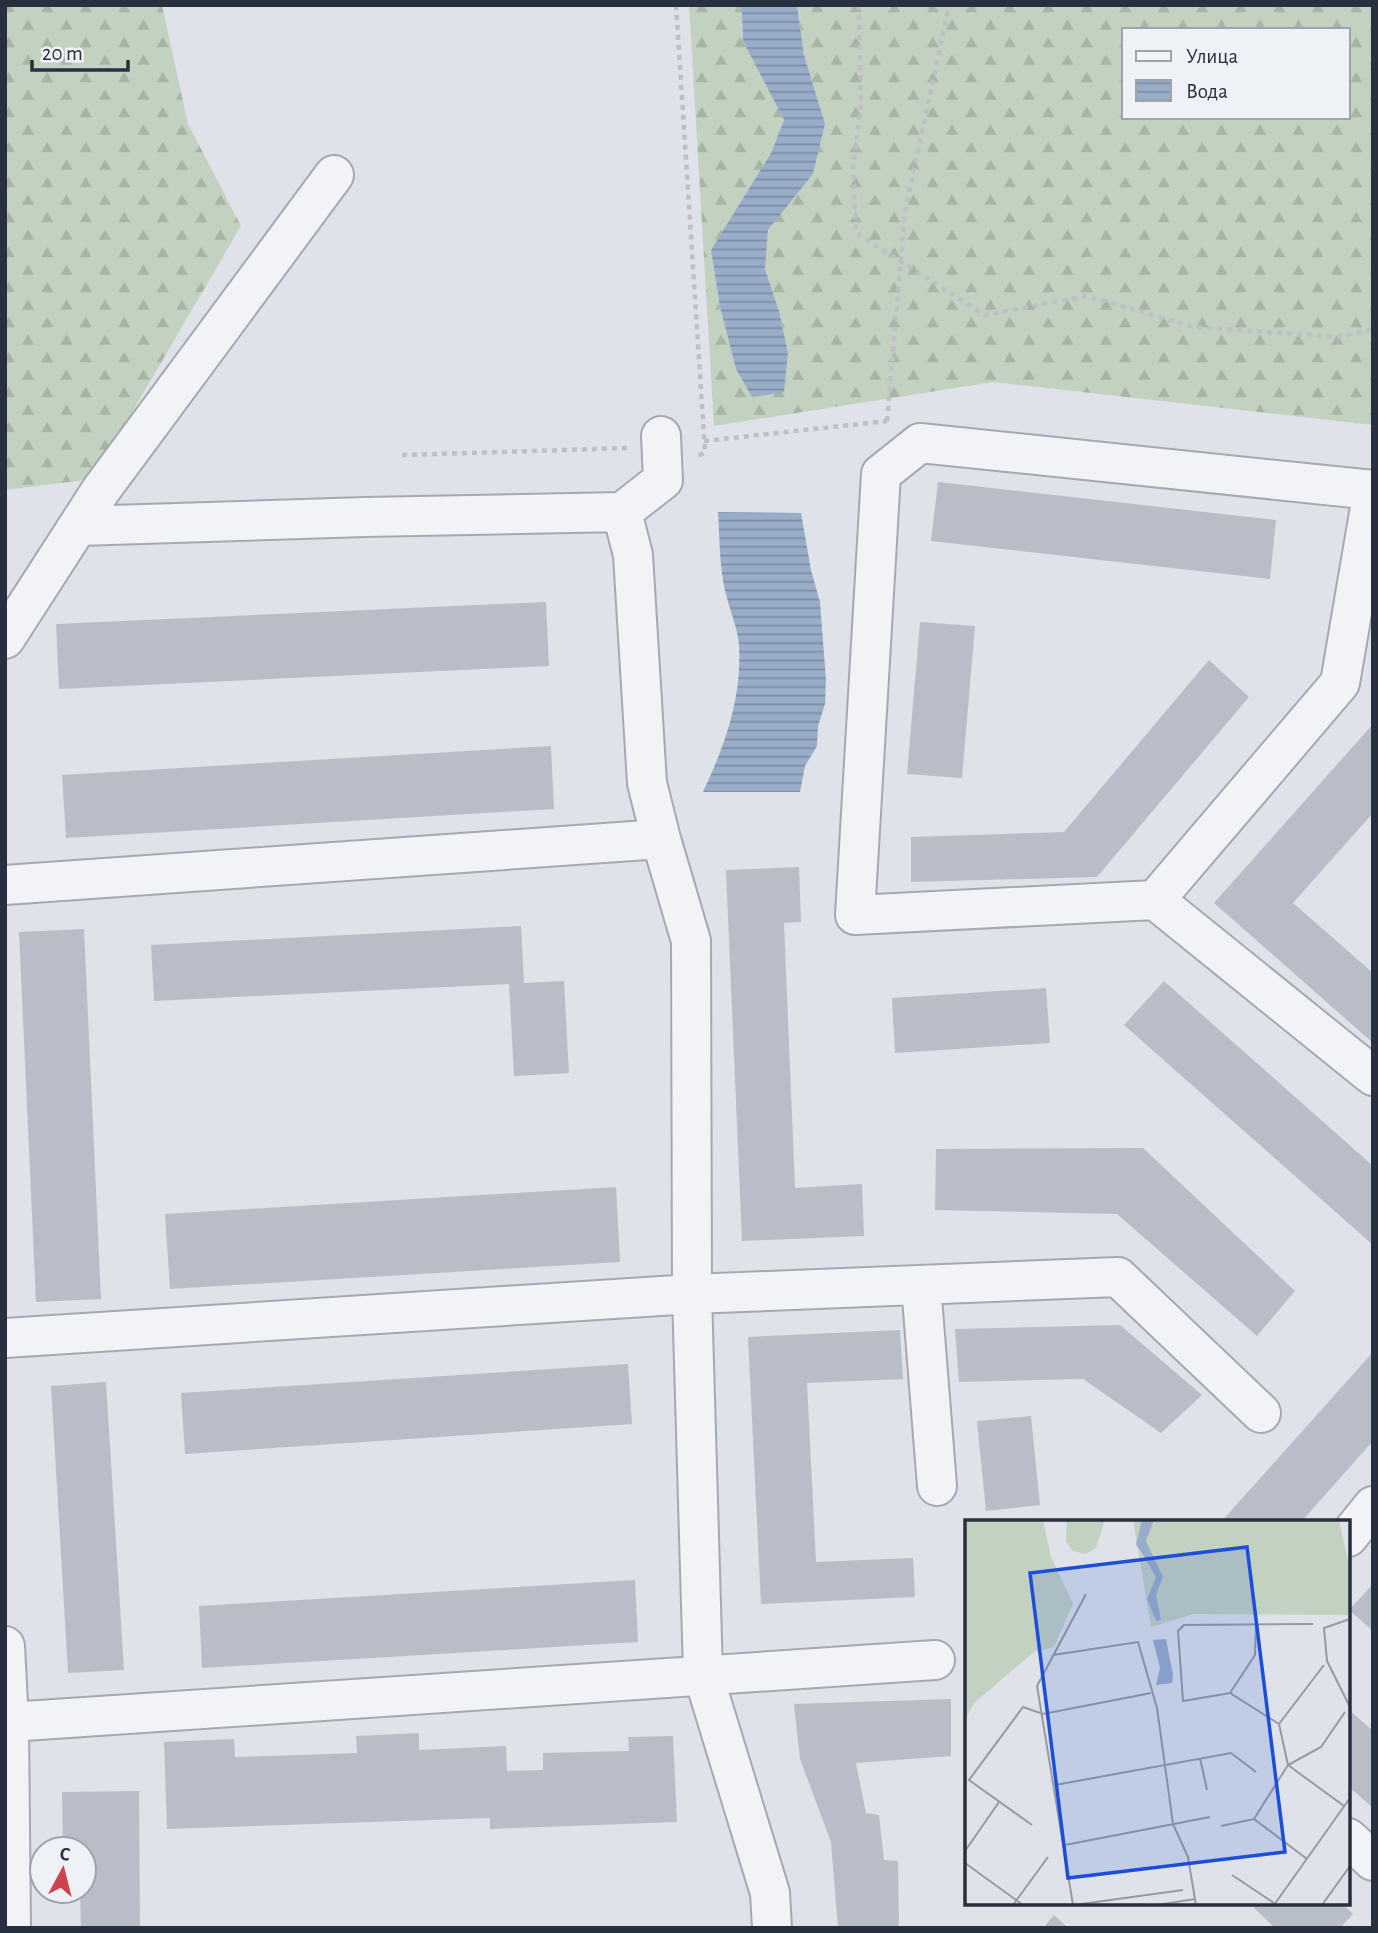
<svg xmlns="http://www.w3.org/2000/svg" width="1378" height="1933" font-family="'Alegreya Sans',sans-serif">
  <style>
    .forest { fill: url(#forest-firs); fill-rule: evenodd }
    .water { fill: url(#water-rules) }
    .building { fill: #b9bdc8 }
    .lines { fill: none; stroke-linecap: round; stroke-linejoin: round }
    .minor-casing { stroke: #a4a9b2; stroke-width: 42 }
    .path { stroke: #bdc0c6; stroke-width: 4.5; stroke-dasharray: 5 5; stroke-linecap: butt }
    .minor { stroke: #f1f3f6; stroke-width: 38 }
    .inset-road { fill: none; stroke: #969aa4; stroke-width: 2 }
    .view { fill: #1d4ed8; fill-opacity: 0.15; stroke: #1d4ed8; stroke-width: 3.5 }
    .inset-edge { fill: none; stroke: #282f3f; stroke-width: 3.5 }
  </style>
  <defs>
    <pattern id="forest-firs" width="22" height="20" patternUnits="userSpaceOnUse" patternTransform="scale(1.75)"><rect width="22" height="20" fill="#c3d2c0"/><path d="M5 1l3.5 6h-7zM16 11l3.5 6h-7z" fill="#a8b5a6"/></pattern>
    <pattern id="water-rules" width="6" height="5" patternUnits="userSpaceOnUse" patternTransform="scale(1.75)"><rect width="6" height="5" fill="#99adc9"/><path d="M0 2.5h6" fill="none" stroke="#7d8da5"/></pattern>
  </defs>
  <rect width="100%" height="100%" fill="#dfe2e8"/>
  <path class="forest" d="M 5,5 L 162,5 L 188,124 L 241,226 L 93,479 L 5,490 Z
    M 689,5 L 738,5 L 742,12 L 743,41 L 784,120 L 771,153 L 711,250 L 720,307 L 736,368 L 752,397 L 788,353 L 779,311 L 765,269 L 768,230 L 813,174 L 825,124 L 804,55 L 797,5 L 1373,5 L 1373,425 L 993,382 L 714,426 ZM 1124,30 L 1348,30 L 1348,117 L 1124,117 Z"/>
  <path class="water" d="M 738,5 L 797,5 L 804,55 L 825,124 L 813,174 L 768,230 L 765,269 L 779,311 L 788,353 L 784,392 L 752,397 L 736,369 L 720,307 L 711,250 L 771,153 L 784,120 L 743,41 L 742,12 Z
    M 718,512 L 801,513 L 811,570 L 820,602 L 826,680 L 825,704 L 818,726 L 817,746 L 805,766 L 800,792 L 703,792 C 725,745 742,698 739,646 C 738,629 731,614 727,598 C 719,571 720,540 718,512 Z"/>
  <path class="building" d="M 938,482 L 1276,520 L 1270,579 L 931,541 Z
    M 546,602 L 549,666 L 59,689 L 56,624 Z
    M 920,622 L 975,626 L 962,778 L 907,774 Z
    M 1209,660 L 1249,697 L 1097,877 L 911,882 L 911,837 L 1064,832 Z
    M 1373,724 L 1373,813 L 1293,903 L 1373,973 L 1373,1043 L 1214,903 Z
    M 551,746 L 554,809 L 66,838 L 62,775 Z
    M 799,867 L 801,922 L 784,923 L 795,1188 L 862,1184 L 864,1236 L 742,1241 L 726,870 Z
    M 521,926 L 524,983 L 564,981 L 569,1073 L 514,1076 L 509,984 L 154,1001 L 151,945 Z
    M 84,929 L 101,1299 L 36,1302 L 19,932 Z
    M 1164,981 L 1373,1166 L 1373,1245 L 1124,1025 Z
    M 1046,988 L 1050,1043 L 895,1053 L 892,998 Z
    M 1143,1148 L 1295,1291 L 1257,1336 L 1117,1214 L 935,1210 L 936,1149 Z
    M 616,1187 L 620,1262 L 170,1289 L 165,1214 Z
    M 1120,1325 L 1202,1395 L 1161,1433 L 1083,1379 L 959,1382 L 955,1329 Z
    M 900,1330 L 903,1379 L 807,1383 L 816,1562 L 913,1558 L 915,1597 L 761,1604 L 748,1337 Z
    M 1373,1352 L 1373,1441 L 1301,1522 L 1221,1522 Z
    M 628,1364 L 632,1424 L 185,1454 L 181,1393 Z
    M 106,1382 L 124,1670 L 68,1673 L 51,1386 Z
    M 1031,1416 L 1040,1505 L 986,1511 L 977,1421 Z
    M 635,1580 L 638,1642 L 202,1668 L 199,1606 Z
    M 1373,1584 L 1373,1631 L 1349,1610 Z
    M 951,1699 L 951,1756 L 856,1763 L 866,1813 L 879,1815 L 884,1860 L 898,1861 L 899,1928 L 838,1928 L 831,1842 L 800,1759 L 794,1704 Z
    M 1348,1709 L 1373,1731 L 1373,1808 L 1348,1786 Z
    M 419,1733 L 419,1750 L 506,1746 L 507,1771 L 543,1770 L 543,1753 L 629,1751 L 628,1737 L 673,1736 L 677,1822 L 490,1829 L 490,1818 L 167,1829 L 164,1742 L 234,1739 L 235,1757 L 357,1753 L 356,1736 Z
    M 139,1791 L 140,1928 L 81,1928 L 80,1891 L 84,1891 L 84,1849 L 63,1849 L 62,1792 Z
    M 1249,1903 L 1341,1903 L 1353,1914 L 1340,1928 L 1275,1928 Z
    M 1054,1915 L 1068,1928 L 1043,1928 Z"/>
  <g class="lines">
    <defs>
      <path id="minor" d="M 1373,490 L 920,443 L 881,474 L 855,915 L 1155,900 L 1373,1076
        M 622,512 L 663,480 L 661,436
        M 79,526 L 365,517 L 622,512 L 633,555 L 647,783 L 661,839 L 691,941 L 692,1294 L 703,1674 L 770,1893 L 772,1928
        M 5,639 L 101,490 L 334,175
        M 5,885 L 661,839
        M 1155,900 L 1340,683 L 1373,490
        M 921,1285 L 937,1486
        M 5,1338 L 692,1294 L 1118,1277 L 1261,1413
        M 1348,1537 L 1373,1506
        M 5,1646 L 9,1722 L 11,1928
        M 9,1722 L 935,1660
        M 1348,1838 L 1373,1861"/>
    </defs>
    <use href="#minor" class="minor-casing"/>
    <path class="path" d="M 676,5 L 705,452 L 696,458
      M 859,5 L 861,103 L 853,168 L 856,233 L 985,315 L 1087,296 L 1194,327 L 1339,337 L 1373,329
      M 887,421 L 905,212 L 949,5
      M 704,441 L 887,421
      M 402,455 L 629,448"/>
    <use href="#minor" class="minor"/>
  </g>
  <g transform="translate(965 1520)">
    <rect width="385" height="385" fill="#dfe2e8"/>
    <path d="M 0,0 L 78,0 L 86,37 L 108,84 L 89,127 L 69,132 L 9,183 L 0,200 ZM 102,0 L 140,0 L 131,28 L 121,34 L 108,31 L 101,22 ZM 168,0 L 177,0 L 174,31 L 191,57 L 182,79 L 191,101 L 191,75 L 198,57 L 181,21 L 189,0 L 374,0 L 385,50 L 385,95 L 229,94 L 186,107 Z" fill="#c3d2c0"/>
    <path d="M 177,0 L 189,0 L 181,21 L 198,57 L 191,75 L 196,100 L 191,101 L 182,79 L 191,57 L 171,24 ZM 201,119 L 208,155 L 207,163 L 191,165 L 195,148 L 188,120 Z" fill="#99adc9"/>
    <path class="inset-road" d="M 385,99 L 359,108 L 362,141 L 385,187M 88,135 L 173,122 L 192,188 L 208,304 L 223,337 L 231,385M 359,145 L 314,204 L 323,245 L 379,286M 265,173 L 290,135 L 291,104M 314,204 L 265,173 L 218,181 L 213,111 L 219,105 L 348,104M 235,238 L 242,270M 90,265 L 266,233 L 291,252M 289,299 L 323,245 L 356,227 L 380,192M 67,305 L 4,260 L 58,187 L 78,194 L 186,173M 256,306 L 289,299 L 342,339M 100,325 L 245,297M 0,331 L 34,282M 0,343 L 58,385M 267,355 L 309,383M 48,385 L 83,337M 108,385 L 72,166 L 121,74M 109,385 L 218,370M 192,385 L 230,379M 309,385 L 385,278M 357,385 L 385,346"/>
    <path class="view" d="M 282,27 L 320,332 L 103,358 L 65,53 Z"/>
    <rect width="385" height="385" class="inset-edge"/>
  </g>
  <rect width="1378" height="1933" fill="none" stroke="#282f3f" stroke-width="14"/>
  <rect x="1122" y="28" width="228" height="91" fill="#eef1f6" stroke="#9fa3ad" stroke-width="2"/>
  <rect x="1136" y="51" width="35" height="10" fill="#f1f3f6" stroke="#9fa3ad" stroke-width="2"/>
  <text x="1186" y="63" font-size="21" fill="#282f3f">Улица</text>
  <rect x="1136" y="80" width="35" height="21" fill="url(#water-rules)" stroke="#9fa3ad" stroke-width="2"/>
  <text x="1186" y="98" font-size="21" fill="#282f3f">Вода</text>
  <g transform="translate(63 1870) rotate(7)"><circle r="33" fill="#eef1f6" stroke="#9fa3ad" stroke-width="2"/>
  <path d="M0-5L12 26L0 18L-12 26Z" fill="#cf424d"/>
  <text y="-10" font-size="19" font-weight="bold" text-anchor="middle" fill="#282f3f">С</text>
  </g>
  <path d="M32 60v10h96v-10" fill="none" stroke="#282f3f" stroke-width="3.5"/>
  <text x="42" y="60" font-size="21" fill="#282f3f" stroke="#eef1f6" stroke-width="5" paint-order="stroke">20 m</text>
</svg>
